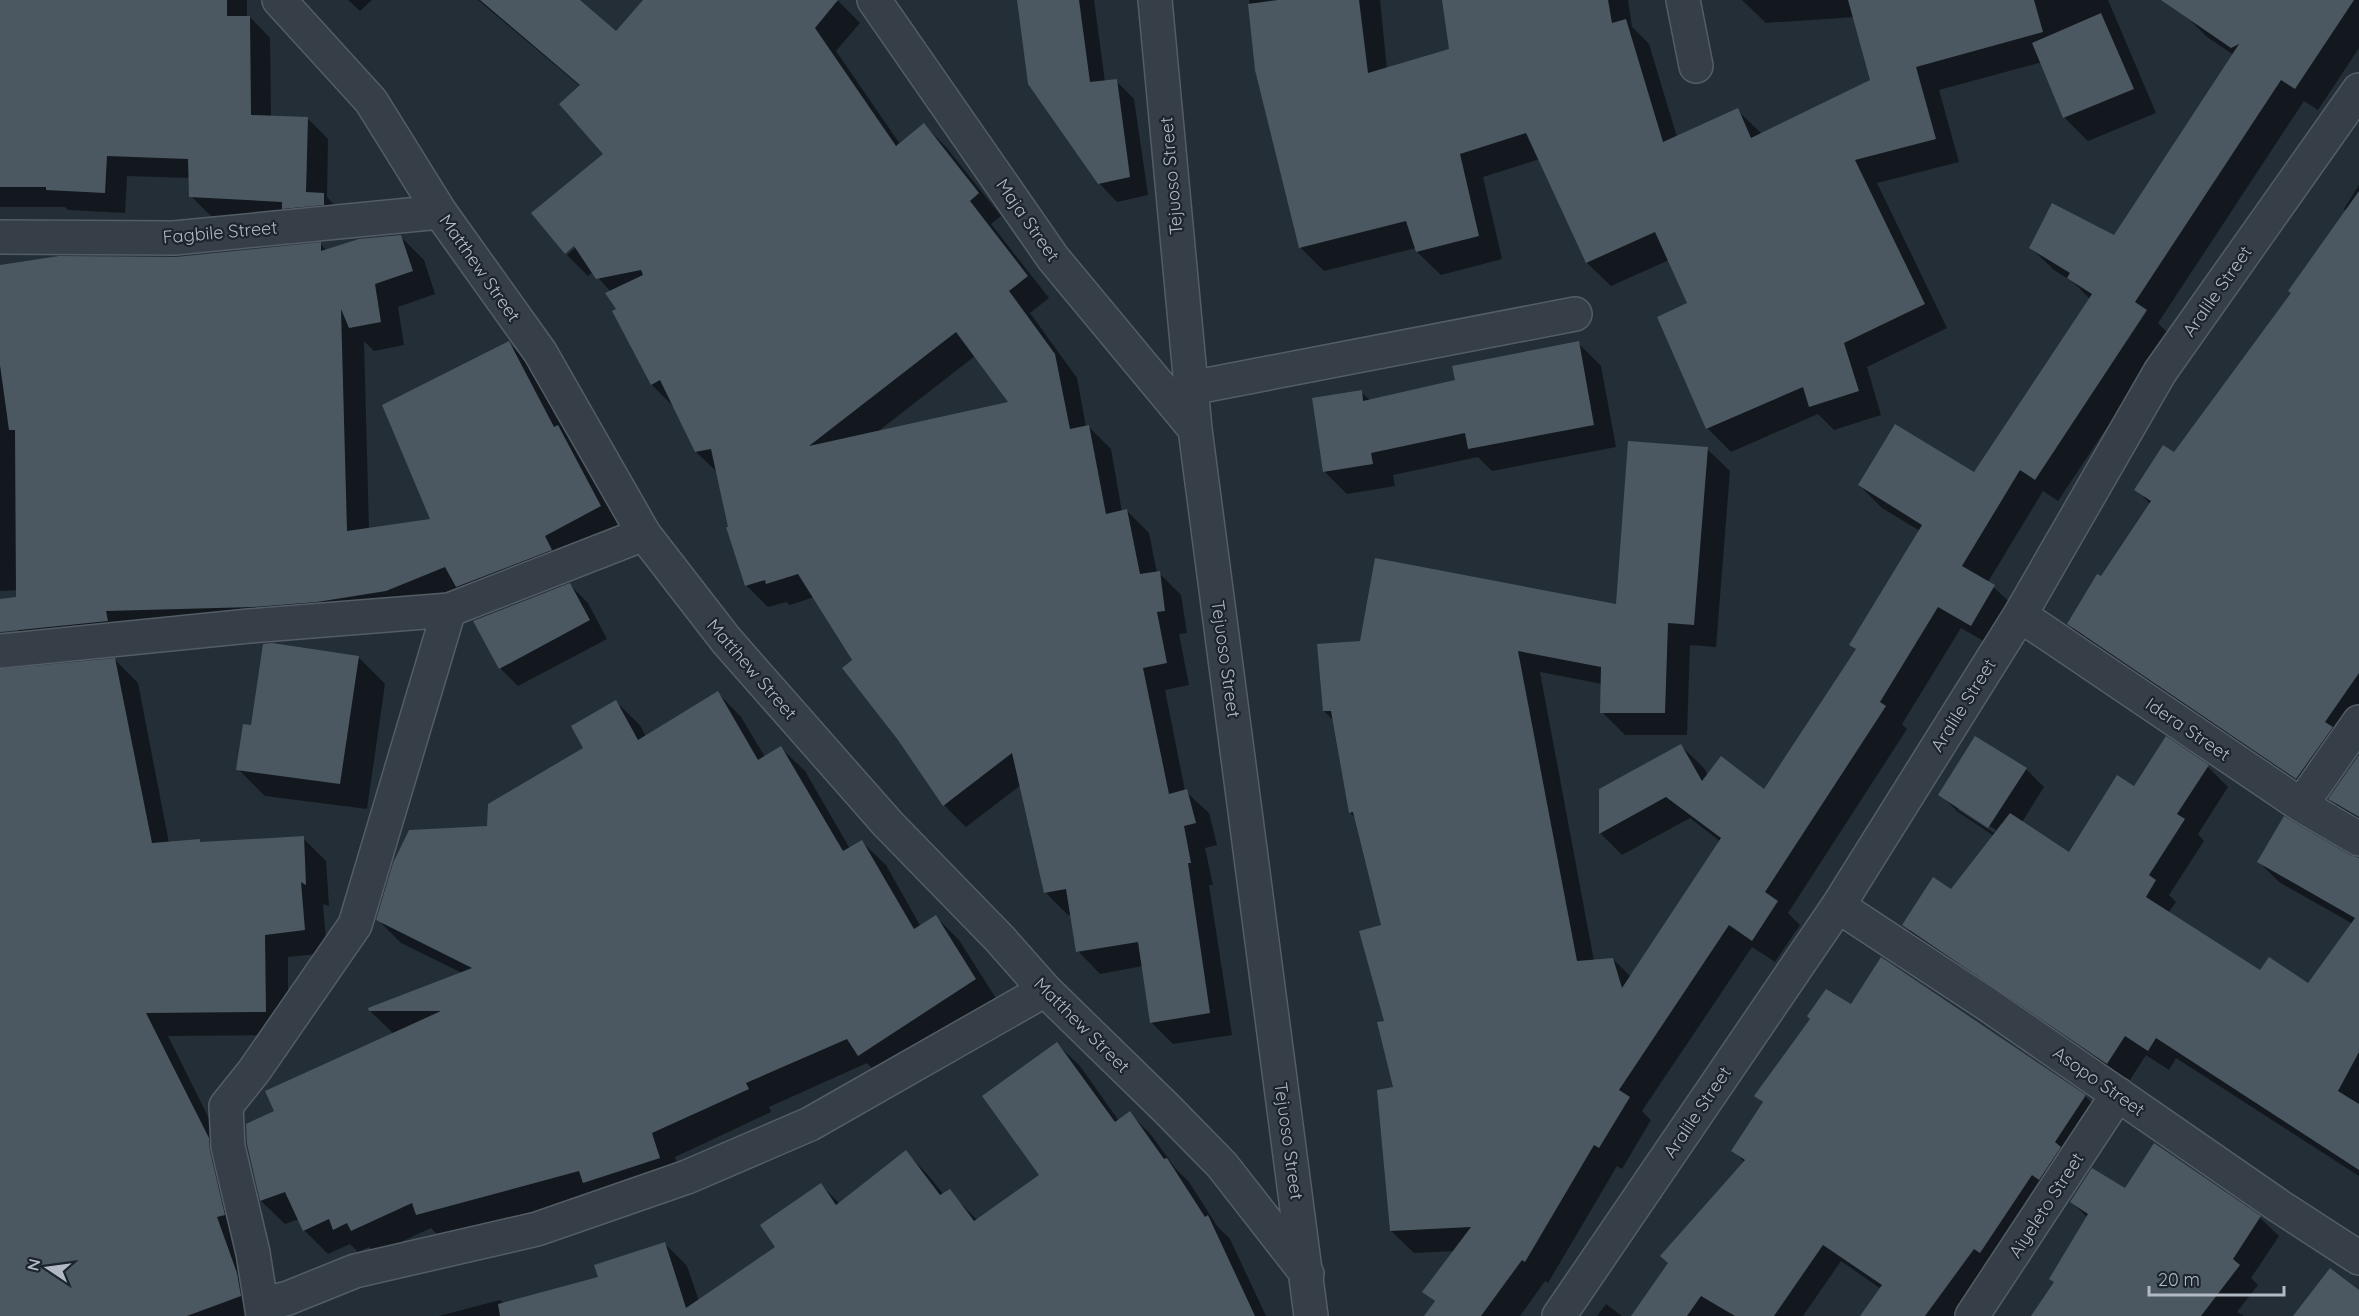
<svg xmlns="http://www.w3.org/2000/svg" width="2359" height="1316" font-family="Quicksand,sans-serif">
  <style>
    .shadow { fill: #0007; fill-rule: evenodd }
    .building { fill: #4b5862; fill-rule: evenodd }
    .lines { fill: none; stroke-linecap: round; stroke-linejoin: round }
    .minor-casing { stroke: #545d65; stroke-width: 36 }
    .minor { stroke: #363f47; stroke-width: 33 }
    .labels { text-anchor: middle; dominant-baseline: central; stroke-width: 4.5; stroke-linejoin: round; paint-order: stroke }
    .street-label { font-size: 18px; fill: #b1bac4; stroke: #1c242c }
  </style>
  <rect width="100%" height="100%" fill="#232e37"/>
  <path class="shadow" d="M 0,0 L 247,0 L 247,17 L 250,17 L 270,38 L 271,117 L 308,119 L 328,139 L 327,197 L 344,215 L 297,221 L 212,217 L 191,196 L 190,178 L 127,176 L 125,213 L 68,210 L 65,207 L 0,207 Z
    M 348,0 L 372,0 L 360,11 Z
    M 478,0 L 578,0 L 616,33 L 645,0 L 837,0 L 860,23 L 836,51 L 900,144 L 924,125 L 946,147 L 1001,216 L 991,224 L 1049,298 L 1030,313 L 1077,378 L 1086,427 L 1089,427 L 1111,449 L 1122,512 L 1127,511 L 1149,533 L 1157,573 L 1159,573 L 1181,595 L 1187,633 L 1179,634 L 1189,685 L 1165,690 L 1185,791 L 1209,813 L 1217,845 L 1205,848 L 1213,885 L 1209,885 L 1232,1035 L 1173,1044 L 1151,1022 L 1143,966 L 1100,974 L 1078,951 L 1072,914 L 1068,915 L 1045,892 L 1021,785 L 966,827 L 944,805 L 899,739 L 814,597 L 790,605 L 786,602 L 768,607 L 746,585 L 730,528 L 718,473 L 696,452 L 674,407 L 652,385 L 614,312 L 618,310 L 611,292 L 593,272 L 588,276 L 567,255 L 581,243 L 579,241 L 566,253 L 533,213 L 605,154 L 580,86 ZM 975,356 L 1011,403 L 876,433 Z
    M 1019,0 L 1094,0 L 1105,82 L 1116,81 L 1134,99 L 1148,195 L 1117,202 L 1099,183 Z
    M 1249,0 L 1380,0 L 1387,69 L 1451,50 L 1444,0 L 1628,0 L 1632,27 L 1649,44 L 1677,137 L 1737,110 L 1762,134 L 1872,81 L 1855,17 L 1766,23 L 1742,0 L 2108,0 L 2156,113 L 2088,141 L 2065,118 L 2042,62 L 1939,90 L 1959,162 L 1877,183 L 1947,328 L 1867,367 L 1881,415 L 1834,430 L 1818,414 L 1731,452 L 1707,428 L 1689,304 L 1669,260 L 1611,286 L 1587,263 L 1540,159 L 1483,177 L 1502,259 L 1441,275 L 1417,252 L 1416,248 L 1324,271 L 1300,247 L 1257,70 Z
    M 2184,0 L 2359,0 L 2359,48 L 2318,110 L 2304,101 L 2158,323 L 2169,334 L 2058,501 L 2043,491 L 1988,582 L 2016,608 L 1994,647 L 1961,628 L 1902,724 L 1907,729 L 1788,913 L 1800,925 L 1775,962 L 1752,947 L 1642,1111 L 1651,1120 L 1622,1169 L 1617,1166 L 1548,1283 L 1545,1281 L 1520,1316 L 1450,1316 L 1424,1291 L 1454,1251 L 1414,1253 L 1391,1231 L 1395,1089 L 1386,1022 L 1382,926 L 1357,819 L 1350,813 L 1334,721 L 1324,711 L 1361,642 L 1617,606 L 1707,449 L 1730,471 L 1716,647 L 1690,645 L 1687,735 L 1625,735 L 1602,712 L 1602,684 L 1540,672 L 1594,961 L 1613,959 L 1631,977 L 1721,842 L 1690,818 L 1622,855 L 1600,833 L 1681,746 L 1704,768 L 1708,776 L 1765,791 L 1857,650 L 1851,644 L 1920,531 L 1882,508 L 1859,485 L 1974,474 L 2090,299 L 2073,282 L 2054,270 L 2031,248 L 2114,237 L 2234,55 L 2207,37 L 2185,15 Z
    M 2359,185 L 2359,723 L 2317,798 L 2089,644 L 2068,624 L 2102,578 L 2150,504 L 2136,489 L 2174,454 L 2292,293 L 2346,212 L 2344,209 Z
    M 400,236 L 424,260 L 435,294 L 398,307 L 404,345 L 374,351 L 364,341 L 369,529 L 432,520 L 509,343 L 532,366 L 569,438 L 581,450 L 623,530 L 480,610 L 41,653 L 18,630 L 18,590 L 0,591 L 0,266 L 176,258 L 321,244 L 327,251 Z
    M 1578,343 L 1601,366 L 1616,447 L 1492,471 L 1478,457 L 1393,475 L 1395,486 L 1347,494 L 1324,471 L 1361,392 L 1371,401 L 1457,381 Z
    M 570,585 L 588,603 L 607,639 L 518,686 L 500,668 Z
    M 359,658 L 385,684 L 367,809 L 265,796 L 238,769 L 253,727 Z
    M 115,660 L 138,683 L 169,843 L 199,841 L 202,844 L 303,838 L 326,861 L 329,906 L 323,904 L 327,953 L 288,957 L 288,1035 L 168,1036 L 231,1163 L 263,1316 L 0,1316 L 0,672 Z
    M 718,693 L 741,717 L 765,757 L 781,748 L 805,771 L 850,849 L 862,842 L 886,865 L 921,927 L 936,917 L 959,940 L 999,1003 L 882,1079 L 867,1063 L 769,1107 L 771,1112 L 675,1157 L 683,1181 L 598,1195 L 441,1238 L 431,1228 L 375,1254 L 369,1247 L 358,1252 L 350,1244 L 328,1254 L 304,1230 L 299,1219 L 285,1224 L 261,1201 L 248,1144 L 276,1112 L 394,1034 L 370,1011 L 462,973 L 401,943 L 378,920 L 585,749 L 616,702 L 640,725 L 646,737 Z
    M 2167,739 L 2208,767 L 2228,787 L 2198,834 L 2204,841 L 2169,895 L 2176,902 L 2168,913 L 2261,972 L 2308,985 L 2353,924 L 2279,882 L 2259,862 L 2349,857 L 2359,859 L 2359,1176 L 2176,1058 L 2169,1070 L 2146,1055 L 2128,1083 L 1924,946 L 1904,925 L 1951,891 L 1994,836 L 1958,812 L 1940,794 L 2026,769 L 2044,787 L 2022,822 L 2069,854 L 2135,789 ZM 1958,806 L 1996,830 L 1994,833 L 1958,810 Z
    M 2359,757 L 2359,824 L 2350,819 L 2330,799 Z
    M 1882,959 L 2085,1096 L 2103,1114 L 1957,1316 L 1862,1316 L 1881,1289 L 1841,1261 L 1803,1316 L 1633,1316 L 1745,1163 L 1733,1150 L 1764,1104 L 1756,1096 L 1851,1006 Z
    M 1057,1044 L 1080,1066 L 1119,1121 L 1130,1113 L 1152,1136 L 1175,1168 L 1189,1182 L 1217,1226 L 1230,1239 L 1266,1316 L 439,1316 L 500,1300 L 505,1304 L 600,1279 L 664,1243 L 687,1266 L 699,1301 L 777,1248 L 821,1185 L 840,1204 L 906,1152 L 928,1175 L 944,1195 L 949,1191 L 977,1220 L 1041,1176 Z
    M 2155,1145 L 2260,1218 L 2279,1236 L 2251,1278 L 2258,1285 L 2237,1312 L 2244,1316 L 2033,1316 L 2079,1247 L 2087,1217 L 2072,1202 L 2125,1190 Z
    M 1606,1304 L 1622,1316 L 1597,1316 Z"/>
  <path class="building" d="M 0,0 L 227,0 L 227,16 L 250,16 L 251,115 L 308,117 L 306,192 L 324,193 L 324,205 L 282,209 L 282,202 L 189,197 L 188,159 L 107,156 L 105,193 L 46,190 L 46,187 L 0,187 Z
    M 480,0 L 580,0 L 616,31 L 643,0 L 838,0 L 815,28 L 896,146 L 924,123 L 979,193 L 970,201 L 1028,276 L 1009,291 L 1055,354 L 1070,429 L 1089,425 L 1106,514 L 1127,509 L 1140,574 L 1160,571 L 1165,611 L 1157,612 L 1167,663 L 1143,668 L 1169,794 L 1187,789 L 1196,823 L 1184,826 L 1191,863 L 1188,863 L 1210,1013 L 1150,1023 L 1138,942 L 1076,952 L 1066,889 L 1044,893 L 1012,753 L 943,806 L 898,740 L 842,668 L 852,660 L 798,574 L 766,584 L 765,580 L 745,586 L 726,527 L 728,527 L 711,449 L 695,452 L 660,380 L 651,385 L 612,311 L 616,309 L 605,293 L 643,275 L 641,270 L 596,279 L 574,246 L 565,254 L 531,213 L 603,154 L 559,104 L 580,85 ZM 956,332 L 1008,402 L 809,446 Z
    M 1017,0 L 1079,0 L 1090,82 L 1117,79 L 1130,177 L 1098,184 L 1028,84 Z
    M 1278,0 L 1359,0 L 1368,73 L 1449,49 L 1442,0 L 1608,0 L 1612,23 L 1626,19 L 1663,142 L 1738,108 L 1751,138 L 1870,80 L 1848,0 L 2034,0 L 2043,32 L 1916,67 L 1936,139 L 1855,160 L 1925,304 L 1844,343 L 1859,391 L 1809,407 L 1803,387 L 1706,429 L 1657,317 L 1687,303 L 1655,232 L 1586,263 L 1526,133 L 1460,154 L 1479,236 L 1416,252 L 1406,221 L 1299,248 L 1255,70 L 1248,4 Z
    M 2161,0 L 2354,0 L 2295,89 L 2281,80 L 2135,302 L 2147,310 L 2035,480 L 2020,470 L 1962,566 L 1995,585 L 1971,626 L 1938,607 L 1880,702 L 1886,706 L 1765,892 L 1778,901 L 1752,941 L 1729,925 L 1619,1090 L 1630,1097 L 1599,1148 L 1594,1145 L 1525,1262 L 1522,1260 L 1481,1316 L 1424,1316 L 1435,1301 L 1422,1292 L 1471,1227 L 1390,1231 L 1377,1090 L 1393,1087 L 1377,1022 L 1384,1021 L 1359,931 L 1381,925 L 1353,812 L 1349,813 L 1331,711 L 1323,711 L 1317,644 L 1360,641 L 1375,558 L 1616,604 L 1628,441 L 1708,447 L 1694,625 L 1668,623 L 1665,713 L 1600,713 L 1601,667 L 1518,651 L 1577,961 L 1613,958 L 1622,988 L 1721,838 L 1666,797 L 1599,834 L 1599,789 L 1681,744 L 1702,781 L 1721,756 L 1764,789 L 1856,649 L 1849,645 L 1922,525 L 1858,485 L 1895,424 L 1974,472 L 2092,294 L 2067,278 L 2070,273 L 2029,248 L 2052,203 L 2114,235 L 2239,44 L 2231,48 Z
    M 2101,13 L 2134,89 L 2063,118 L 2032,43 Z
    M 2359,191 L 2359,673 L 2325,722 L 2333,727 L 2296,779 L 2067,624 L 2097,574 L 2101,576 L 2151,501 L 2134,490 L 2163,445 L 2174,452 L 2291,293 L 2288,291 Z
    M 401,235 L 413,271 L 375,284 L 381,322 L 349,328 L 341,309 L 347,531 L 430,519 L 382,405 L 509,341 L 554,427 L 558,425 L 601,506 L 545,536 L 552,550 L 456,587 L 445,567 L 386,591 L 317,602 L 253,607 L 106,611 L 108,621 L 0,632 L 0,599 L 16,597 L 15,430 L 9,430 L 0,365 L 0,265 L 59,256 L 176,257 L 321,242 L 321,251 L 359,239 Z
    M 1579,341 L 1594,425 L 1468,449 L 1465,433 L 1371,453 L 1373,464 L 1323,472 L 1312,398 L 1362,390 L 1363,401 L 1455,380 L 1452,366 Z
    M 570,583 L 590,620 L 499,669 L 473,621 Z
    M 272,643 L 359,656 L 340,784 L 236,770 L 243,724 L 251,725 L 263,644 Z
    M 115,658 L 152,843 L 200,839 L 200,842 L 304,836 L 306,885 L 301,882 L 305,930 L 265,935 L 266,1012 L 146,1013 L 209,1138 L 210,1151 L 225,1215 L 217,1217 L 237,1273 L 241,1296 L 187,1316 L 0,1316 L 0,669 Z
    M 718,691 L 758,760 L 781,746 L 843,851 L 862,840 L 914,929 L 936,915 L 976,979 L 858,1056 L 847,1039 L 746,1083 L 749,1089 L 652,1133 L 660,1158 L 583,1183 L 579,1171 L 416,1215 L 412,1203 L 351,1231 L 347,1223 L 333,1230 L 329,1219 L 303,1231 L 285,1192 L 260,1201 L 247,1144 L 246,1124 L 274,1111 L 265,1091 L 441,1011 L 369,1011 L 368,1008 L 472,968 L 376,920 L 393,863 L 409,830 L 487,826 L 488,804 L 583,748 L 571,726 L 616,700 L 638,740 Z
    M 1975,736 L 2027,768 L 1988,828 L 1938,795 Z
    M 2166,736 L 2209,765 L 2177,814 L 2185,819 L 2149,875 L 2156,880 L 2146,897 L 2260,970 L 2269,957 L 2308,983 L 2355,918 L 2257,862 L 2284,816 L 2350,855 L 2359,858 L 2359,1052 L 2338,1091 L 2359,1104 L 2359,1170 L 2156,1038 L 2148,1051 L 2125,1036 L 2107,1064 L 1902,925 L 1933,877 L 1951,889 L 2010,813 L 2069,852 L 2117,775 L 2134,786 Z
    M 2359,755 L 2359,817 L 2328,799 Z
    M 1881,957 L 2086,1095 L 2055,1142 L 2061,1147 L 2039,1180 L 2032,1175 L 1980,1253 L 1974,1249 L 1925,1316 L 1860,1316 L 1882,1285 L 1823,1245 L 1774,1316 L 1735,1316 L 1701,1296 L 1687,1316 L 1631,1316 L 1668,1263 L 1660,1256 L 1745,1160 L 1731,1151 L 1763,1102 L 1754,1096 L 1810,1019 L 1807,1016 L 1826,989 L 1851,1004 Z
    M 1057,1042 L 1115,1122 L 1130,1111 L 1164,1159 L 1167,1158 L 1205,1217 L 1208,1215 L 1255,1316 L 500,1316 L 498,1304 L 598,1277 L 594,1265 L 665,1242 L 686,1308 L 775,1247 L 760,1225 L 821,1183 L 836,1205 L 906,1150 L 940,1195 L 950,1189 L 974,1221 L 1039,1175 L 982,1096 Z
    M 2154,1143 L 2261,1216 L 2233,1259 L 2240,1265 L 2201,1316 L 2031,1316 L 2054,1282 L 2049,1279 L 2088,1214 L 2070,1202 L 2092,1168 L 2125,1188 Z
    M 2330,1268 L 2359,1290 L 2359,1316 L 2293,1316 Z"/>
  <g class="lines">
    <defs>
      <path id="minor" d="M 279,0 L 371,101 L 440,212 L 540,352 L 644,534 L 726,640 L 888,824 L 1000,939 L 1045,990 L 1165,1107 L 1222,1165 L 1307,1274
        M 874,0 L 1053,258 L 1195,429
        M 1155,0 L 1195,429 L 1311,1316
        M 1683,0 L 1696,66
        M 0,237 L 174,238 L 440,212
        M 1191,388 L 1575,314
        M 2020,615 L 2301,805 L 2359,839
        M 0,651 L 249,626 L 449,610
        M 2301,805 L 2359,722
        M 1838,906 L 1987,1004 L 2279,1206 L 2359,1258
        M 262,1305 L 288,1298 L 355,1271 L 537,1229 L 687,1177 L 810,1124 L 1045,990
        M 263,1316 L 253,1253 L 228,1147 L 226,1106 L 254,1071 L 355,925 L 449,610 L 644,534
        M 1559,1316 L 1838,906 L 2020,615 L 2160,372 L 2359,90
        M 1972,1316 L 2118,1094"/>
    </defs>
    <use href="#minor" class="minor-casing"/>
    <use href="#minor" class="minor"/>
  </g>
  <g class="labels">
    <g class="street-label">
      <text transform="translate(1171 176) rotate(-95)">Tejuoso Street</text>
      <text transform="translate(1028 220) rotate(55)">Maja Street</text>
      <text transform="translate(220 232) rotate(-5)">Fagbile Street</text>
      <text transform="translate(480 268) rotate(55)">Matthew Street</text>
      <text transform="translate(2217 291) rotate(-55)">Aralile Street</text>
      <text transform="translate(1226 659) rotate(82)">Tejuoso Street</text>
      <text transform="translate(752 669) rotate(49)">Matthew Street</text>
      <text transform="translate(1963 705) rotate(-58)">Aralile Street</text>
      <text transform="translate(2188 729) rotate(34)">Idera Street</text>
      <text transform="translate(1082 1025) rotate(45)">Matthew Street</text>
      <text transform="translate(2099 1081) rotate(35)">Asopo Street</text>
      <text transform="translate(1697 1112) rotate(-56)">Aralile Street</text>
      <text transform="translate(1289 1141) rotate(82)">Tejuoso Street</text>
      <text transform="translate(2046 1205) rotate(-57)">Aiyeleto Street</text>
    </g>
  </g>
  <g transform="translate(48 1268) rotate(283)" stroke="#1c242c" stroke-width="4.5" paint-order="stroke">
  <path d="M0-4.5L10 22L0 15L-10 22Z" fill="#b1bac4"/>
  <text y="-9" font-size="16" font-weight="bold" text-anchor="middle" fill="#b1bac4">N</text>
  </g>
  <path d="M2149 1286v9h135v-9" fill="none" stroke="#b1bac4" stroke-width="3"/>
  <text x="2158" y="1286" font-size="18" fill="#b1bac4" stroke="#1c242c" stroke-width="4.5" paint-order="stroke">20 m</text>
</svg>
